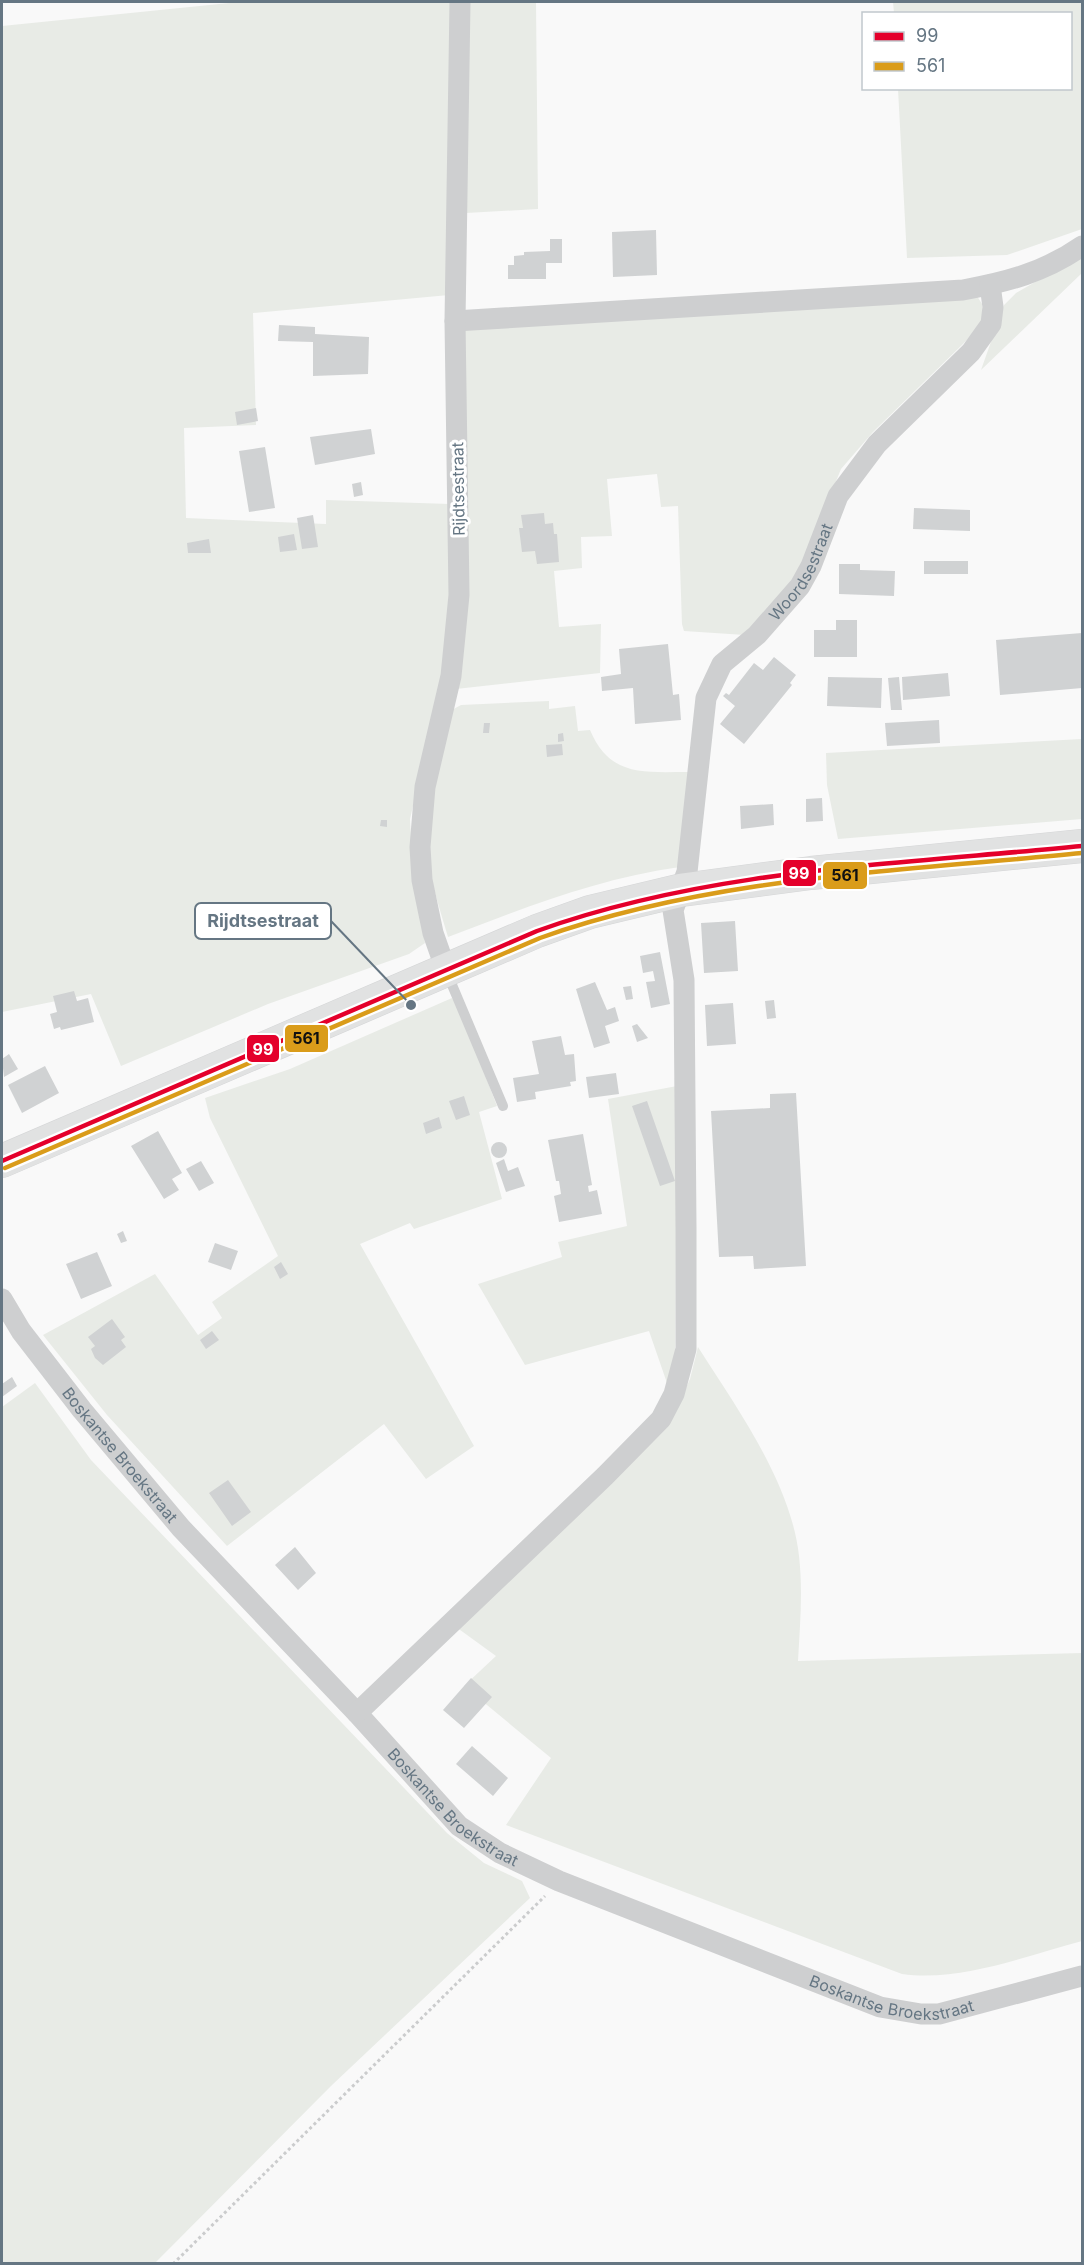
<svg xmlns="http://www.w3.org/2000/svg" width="1084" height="2265" font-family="Inter,sans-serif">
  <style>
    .green { fill: #e8ebe6 }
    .building { fill: #d0d2d3 }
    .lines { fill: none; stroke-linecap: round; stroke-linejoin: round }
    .primary-casing { stroke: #d5d6d7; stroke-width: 34 }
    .path { stroke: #cbcccd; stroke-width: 3; stroke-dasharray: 3 3; stroke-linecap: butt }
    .lane { stroke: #cecfd0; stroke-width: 10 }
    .street { stroke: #cecfd0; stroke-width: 21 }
    .primary { stroke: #e1e2e2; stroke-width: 33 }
    .bus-1-casing { stroke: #fff; stroke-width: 9 }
    .bus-2-casing { stroke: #fff; stroke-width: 9 }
    .bus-1 { stroke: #e4002b; stroke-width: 4.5 }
    .bus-2 { stroke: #da9c1a; stroke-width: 4.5 }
    .labels { text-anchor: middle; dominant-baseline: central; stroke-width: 6; stroke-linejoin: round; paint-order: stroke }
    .street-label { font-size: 16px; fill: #657683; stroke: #fff }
    .leader { fill: none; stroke: #657683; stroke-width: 2 }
    .callout-dot { fill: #657683; stroke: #fff; stroke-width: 2 }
    .callout { fill: #fff; stroke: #657683; stroke-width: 2 }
    .callout-label { font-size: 18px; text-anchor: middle; font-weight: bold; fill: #657683 }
    .line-badge { stroke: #fff; stroke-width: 2 }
    .badge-label { font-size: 16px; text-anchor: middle; font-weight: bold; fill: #fff }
    .pale-badge-label { font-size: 16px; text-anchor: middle; font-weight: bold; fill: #111 }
  </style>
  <rect width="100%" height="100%" fill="#f9f9f9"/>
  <path class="green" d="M 239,2 L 454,2 L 449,295 L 253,313 L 256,425 L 184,428 L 186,518 L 326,524 L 326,500 L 450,504 L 451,601 L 443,676 L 410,819 L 413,876 L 425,943 L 409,954 L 268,1004 L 121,1066 L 91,994 L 2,1012 L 2,26 Z
    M 469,2 L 536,2 L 538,209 L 466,213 Z
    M 893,2 L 1082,2 L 1082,229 L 1007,255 L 907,258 L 898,89 L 1070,88 L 1070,14 L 894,13 Z
    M 1082,255 L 1082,273 L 981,370 L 1004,305 L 1016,293 Z
    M 977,296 L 982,304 L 984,320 L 966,341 L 873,432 L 841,469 L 798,575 L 745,635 L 684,631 L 682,624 L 678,506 L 661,507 L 657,474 L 607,479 L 612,536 L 581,537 L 582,568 L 554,571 L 559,627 L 601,624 L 600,673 L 456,689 L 463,328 Z
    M 549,701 L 549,709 L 575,706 L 578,731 L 590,730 C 610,777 643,772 688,772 L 680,867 C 599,878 524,908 448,937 C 439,906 427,872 426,838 C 426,796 441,752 450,711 L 461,705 Z
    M 1082,739 L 1082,819 L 838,839 L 827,785 L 826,753 Z
    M 452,998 L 461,1013 L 497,1106 L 479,1112 L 502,1199 L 414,1229 L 410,1223 L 360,1244 L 474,1446 L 426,1479 L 384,1424 L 227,1546 L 107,1415 L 43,1335 L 155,1274 L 198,1335 L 222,1318 L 212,1302 L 278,1256 L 210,1118 L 205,1098 L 290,1069 Z
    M 677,1086 L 675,1356 L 667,1383 L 649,1331 L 525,1365 L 478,1284 L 562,1257 L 558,1242 L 627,1226 L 608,1099 Z
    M 698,1347 C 737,1408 791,1483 799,1556 C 803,1591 800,1626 798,1661 L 1082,1653 L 1082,1941 C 1025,1956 962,1982 902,1974 L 506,1825 L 551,1758 L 464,1686 L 496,1656 L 456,1627 L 675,1411 L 690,1379 Z
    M 35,1383 L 91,1460 L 447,1833 L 484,1863 L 522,1881 L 530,1898 L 331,2086 L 155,2263 L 2,2263 L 2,1407 Z"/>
  <path class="building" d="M 656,230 L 657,275 L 613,277 L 612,232 Z
    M 550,239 L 562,239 L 562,263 L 546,263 L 546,279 L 508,279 L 508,265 L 514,265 L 514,256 L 524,255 L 524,252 L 550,251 Z
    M 279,325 L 315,327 L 315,334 L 369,337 L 368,374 L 313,376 L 313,342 L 278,341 Z
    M 256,408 L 258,421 L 237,425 L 235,412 Z
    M 371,429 L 375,454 L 315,465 L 310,437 Z
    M 265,447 L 275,508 L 249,512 L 239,451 Z
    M 361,482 L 363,495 L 354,497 L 352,484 Z
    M 914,508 L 970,510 L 970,531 L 913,529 Z
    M 544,513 L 545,524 L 553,523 L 554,534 L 557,534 L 559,562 L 537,564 L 535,551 L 522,552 L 519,528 L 523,528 L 521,515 Z
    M 313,515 L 318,547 L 302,549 L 297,518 Z
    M 294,534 L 297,550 L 280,552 L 278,537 Z
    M 209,539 L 211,553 L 188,553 L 187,543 Z
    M 924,561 L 968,561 L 968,574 L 924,574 Z
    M 839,564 L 860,564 L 860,570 L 895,571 L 894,596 L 839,594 Z
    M 836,620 L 857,620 L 857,657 L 814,657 L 814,630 L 836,630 Z
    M 1082,633 L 1082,688 L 1000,695 L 996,640 Z
    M 668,644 L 673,695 L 679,694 L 681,720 L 635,724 L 633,688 L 602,691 L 601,677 L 621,674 L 619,649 Z
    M 774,657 L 796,675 L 790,683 L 792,685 L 744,744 L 720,724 L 735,706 L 723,696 L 726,693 L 729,695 L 754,663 L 763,670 Z
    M 948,673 L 950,696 L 903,700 L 902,677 Z
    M 828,677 L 882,678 L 881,708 L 827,706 Z
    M 899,677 L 902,710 L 891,710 L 888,678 Z
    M 939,720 L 940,743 L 887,746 L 885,723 Z
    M 484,723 L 490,723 L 489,733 L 483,733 Z
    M 563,733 L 564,741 L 558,742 L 558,734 Z
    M 562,744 L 563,755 L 547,757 L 546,745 Z
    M 822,798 L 823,821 L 806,822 L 806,799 Z
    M 773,804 L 774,825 L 741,829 L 740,806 Z
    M 381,820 L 387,820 L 387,827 L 380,826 Z
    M 735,921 L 738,971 L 704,973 L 701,923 Z
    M 660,952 L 670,1004 L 651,1008 L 646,982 L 655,981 L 653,971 L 643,973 L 640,956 Z
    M 595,982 L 607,1010 L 615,1007 L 619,1021 L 605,1026 L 610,1043 L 594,1048 L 576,989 Z
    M 631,986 L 633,999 L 626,1000 L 623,987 Z
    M 74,991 L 77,1001 L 88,998 L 94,1022 L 61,1030 L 60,1027 L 54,1029 L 50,1014 L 57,1012 L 53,996 Z
    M 774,1000 L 776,1018 L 767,1019 L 765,1001 Z
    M 733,1003 L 736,1044 L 707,1046 L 705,1005 Z
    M 637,1024 L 648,1038 L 637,1042 L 632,1026 Z
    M 561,1036 L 565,1055 L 574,1054 L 576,1081 L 570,1082 L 571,1086 L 535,1092 L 536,1099 L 517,1102 L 513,1078 L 539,1074 L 532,1041 Z
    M 9,1054 L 18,1069 L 4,1077 L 2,1059 Z
    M 45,1066 L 59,1093 L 22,1113 L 8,1085 Z
    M 616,1073 L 619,1094 L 589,1098 L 586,1077 Z
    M 796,1093 L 806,1266 L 754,1269 L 753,1256 L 719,1257 L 711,1111 L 770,1108 L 770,1094 Z
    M 464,1096 L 470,1115 L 456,1120 L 449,1101 Z
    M 647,1101 L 675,1181 L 660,1186 L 632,1106 Z
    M 439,1117 L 442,1128 L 426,1134 L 423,1123 Z
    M 158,1131 L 182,1173 L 172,1179 L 179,1190 L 164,1199 L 131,1146 Z
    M 583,1134 L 592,1185 L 588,1186 L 589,1192 L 597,1190 L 602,1214 L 559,1222 L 554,1196 L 561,1194 L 559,1181 L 556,1181 L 548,1140 Z
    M491 1150a8 8 0 1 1 16 0a8 8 0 1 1-16 0Z
    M 504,1159 L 508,1171 L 518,1167 L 525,1186 L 506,1192 L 496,1163 Z
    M 201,1161 L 214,1183 L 199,1191 L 186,1169 Z
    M 123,1231 L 127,1241 L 121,1243 L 117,1234 Z
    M 215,1243 L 238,1251 L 231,1270 L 208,1262 Z
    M 97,1252 L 112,1286 L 81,1299 L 66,1264 Z
    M 281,1262 L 288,1274 L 280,1279 L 274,1267 Z
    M 112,1319 L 125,1337 L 121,1340 L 126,1347 L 103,1365 L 95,1358 L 91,1349 L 95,1346 L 88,1337 Z
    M 212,1331 L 219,1340 L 206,1349 L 200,1340 Z
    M 12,1377 L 17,1386 L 2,1397 L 2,1384 Z
    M 228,1480 L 251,1512 L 232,1526 L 209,1493 Z
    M 295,1547 L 316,1573 L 298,1590 L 275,1565 Z
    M 471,1678 L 492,1697 L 464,1728 L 443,1710 Z
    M 472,1746 L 508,1778 L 493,1796 L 456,1764 Z"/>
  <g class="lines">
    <defs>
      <path id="primary" d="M 2,1161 L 537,931 L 590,912 L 682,890 L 811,873 L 1082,846"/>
    </defs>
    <use href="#primary" class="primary-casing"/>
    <path class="path" d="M 173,2264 L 545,1896"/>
    <path class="lane" d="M 447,973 L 503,1106"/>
    <g class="street">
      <path d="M 455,321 L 963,290 C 1007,282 1045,272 1082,246"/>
      <path d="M 446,970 L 433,933 L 422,880 L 420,847 L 425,787 L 451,676 L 459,595 L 455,321 L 460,2"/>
      <path id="s1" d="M 2,1299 L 21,1331 L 82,1410 L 181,1528 L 357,1713 L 459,1826 L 500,1853 L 559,1881 L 880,2007 L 921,2014 L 939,2014 L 1082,1976"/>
      <path id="s2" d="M 357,1713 L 605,1476 L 661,1419 L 674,1394 L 686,1349 L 686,1227 L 684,980 L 673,910 L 687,872 L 706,698 L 722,664 L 757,635 L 800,586 L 811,566 L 838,496 L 877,444 L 971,352 L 991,324 L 993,307 L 990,285"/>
    </g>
    <use href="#primary" class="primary"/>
    <defs>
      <path id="bus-1" d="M 2,1161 L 537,931 C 709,869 901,864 1082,846"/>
      <path id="bus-2" d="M 5,1168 L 540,938 C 711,877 902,871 1082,853"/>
    </defs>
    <use href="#bus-1" class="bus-1-casing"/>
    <use href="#bus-2" class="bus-2-casing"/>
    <use href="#bus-1" class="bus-1"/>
    <use href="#bus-2" class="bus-2"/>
  </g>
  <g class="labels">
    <g class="street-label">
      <text transform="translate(458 489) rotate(-91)">Rijdtsestraat</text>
      <text stroke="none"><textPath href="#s2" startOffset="1314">Woordsestraat</textPath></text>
      <text stroke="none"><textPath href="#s1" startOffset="196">Boskantse Broekstraat</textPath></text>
      <text stroke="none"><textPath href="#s1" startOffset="682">Boskantse Broekstraat</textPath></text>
      <text stroke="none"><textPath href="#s1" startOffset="1168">Boskantse Broekstraat</textPath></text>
    </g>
  </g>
  <path class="leader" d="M411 1005L331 921"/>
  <circle class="callout-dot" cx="411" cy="1005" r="6"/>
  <rect class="callout" x="195" y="903" width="136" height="36" rx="6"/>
  <g class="callout-label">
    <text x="263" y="927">Rijdtsestraat</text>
  </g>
  <g class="line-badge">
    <rect x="782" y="859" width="35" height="28" rx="6" fill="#e4002b"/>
    <rect x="822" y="861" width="46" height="29" rx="6" fill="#da9c1a"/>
    <rect x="284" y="1024" width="45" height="29" rx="6" fill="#da9c1a"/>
    <rect x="246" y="1034" width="34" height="29" rx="6" fill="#e4002b"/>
  </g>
  <g class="badge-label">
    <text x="799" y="879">99</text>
    <text x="263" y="1055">99</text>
  </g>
  <g class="pale-badge-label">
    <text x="845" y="881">561</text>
    <text x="306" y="1044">561</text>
  </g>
  <rect width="1084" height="2265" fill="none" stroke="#657683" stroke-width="6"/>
  <rect x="862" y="12" width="210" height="78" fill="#ffffff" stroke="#c1c8cd" stroke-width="1.5"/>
  <rect x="874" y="32" width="30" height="9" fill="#e4002b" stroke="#c1c8cd" stroke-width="1.5"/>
  <text x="916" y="42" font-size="18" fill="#657683">99</text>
  <rect x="874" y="62" width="30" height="9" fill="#da9c1a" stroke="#c1c8cd" stroke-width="1.5"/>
  <text x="916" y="72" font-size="18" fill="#657683">561</text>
</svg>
